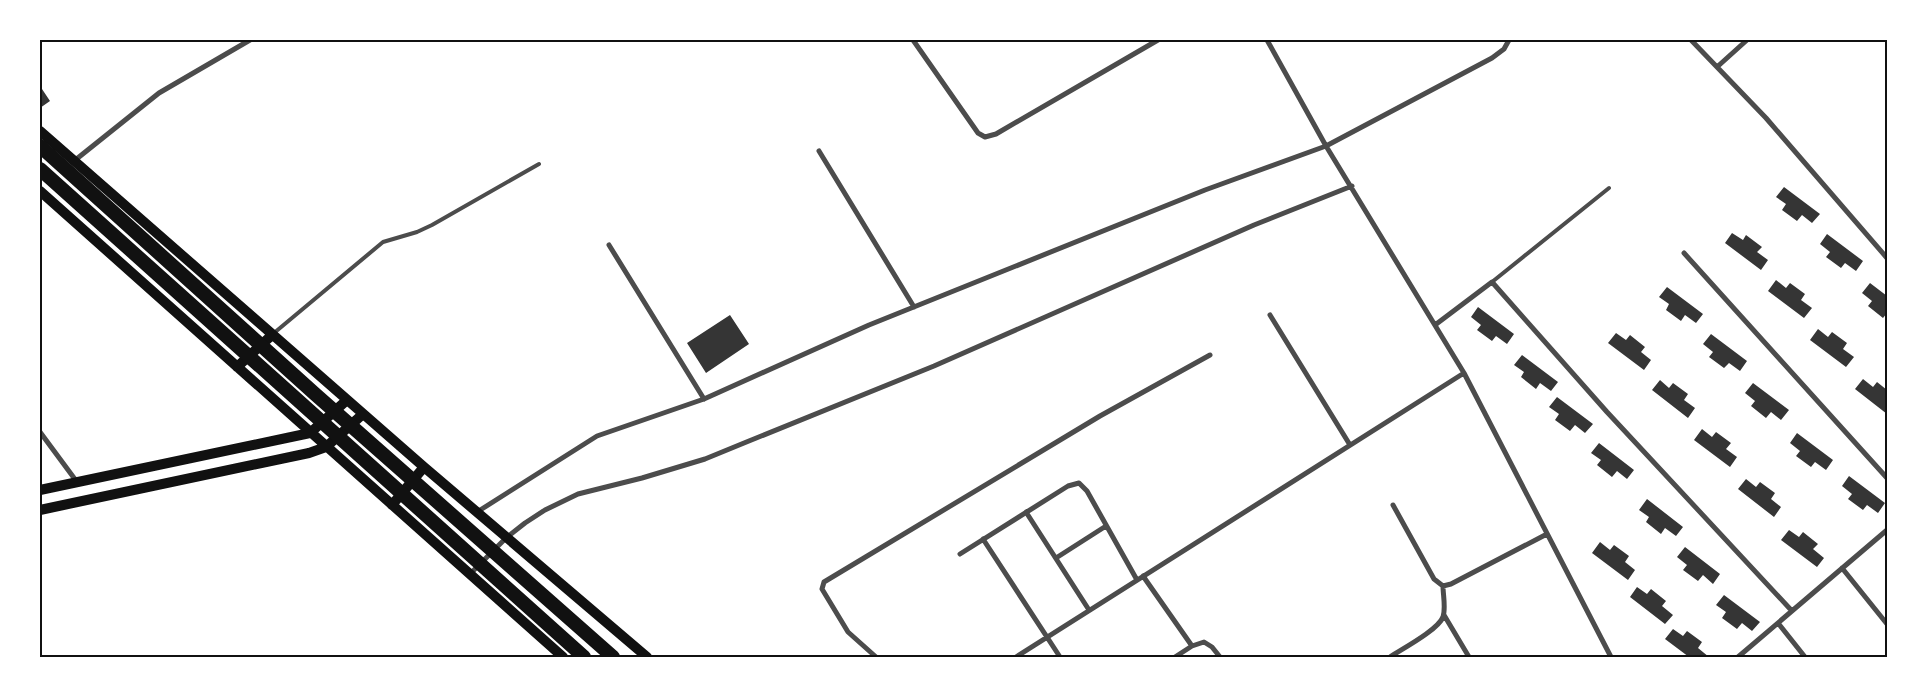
<svg xmlns="http://www.w3.org/2000/svg" width="1927" height="697" font-family="'Exo 2',sans-serif">
<rect width="100%" height="100%" fill="#fff"/>
<path fill="#353535" d="M42 89 50 101 40 108V91Z
M1784 187 1820 214 1812 223 1802 215 1797 221 1782 210 1786 204 1776 197Z
M1732 233 1743 240 1746 235 1762 247 1757 252 1768 260 1761 270 1725 243Z
M1827 234 1863 261 1856 271 1845 263 1841 268 1826 257 1830 252 1820 244Z
M1776 280 1786 288 1790 283 1805 294 1801 300 1812 308 1804 318 1768 291Z
M1870 283 1887 296V313L1883 318 1868 306 1872 301 1862 293Z
M1667 287 1703 314 1696 323 1685 315 1681 321 1666 310 1669 304 1659 297Z
M1478 307 1514 334 1507 344 1496 336 1492 341 1477 330 1481 325 1471 317Z
M730 315 749 344 706 373 687 343Z
M1818 329 1828 337 1832 332 1847 343 1843 349 1854 357 1846 367 1810 340Z
M1616 333 1626 340 1630 335 1645 347 1641 352 1651 360 1644 370 1608 343Z
M1711 334 1747 361 1740 371 1729 363 1724 368 1709 357 1713 352 1703 344Z
M1522 355 1558 382 1551 391 1540 383 1536 389 1521 377 1524 372 1514 365Z
M1863 379 1873 387 1877 382 1887 390V414L1855 389Z
M1660 380 1669 388 1673 383 1688 394 1684 400 1695 408 1688 418 1652 390Z
M1753 383 1789 410 1781 420 1771 412 1766 418 1751 406 1755 401 1745 393Z
M1557 397 1593 424 1585 433 1575 425 1570 431 1555 420 1559 414 1549 407Z
M1702 429 1712 437 1716 432 1731 443 1726 449 1737 457 1730 467 1694 440Z
M1797 433 1833 460 1826 470 1815 462 1811 467 1796 456 1800 451 1790 443Z
M1599 443 1634 470 1627 479 1617 471 1612 477 1597 465 1601 460 1591 453Z
M1849 476 1885 503 1878 513 1867 505 1863 510 1848 499 1852 494 1842 486Z
M1746 479 1756 487 1760 482 1775 493 1771 499 1781 507 1774 517 1738 489Z
M1647 499 1683 527 1676 536 1665 528 1661 534 1646 522 1649 517 1639 510Z
M1789 530 1799 537 1803 532 1818 544 1813 549 1824 558 1817 567 1781 540Z
M1600 542 1610 550 1614 545 1629 556 1625 562 1635 570 1628 580 1592 553Z
M1685 547 1720 574 1713 584 1703 575 1698 581 1683 570 1687 565 1677 557Z
M1637 587 1647 594 1651 589 1666 601 1662 606 1673 615 1665 624 1630 597Z
M1724 595 1760 622 1752 631 1742 623 1737 629 1722 618 1726 612 1716 605Z
M1673 629 1683 636 1687 631 1702 642 1698 648 1709 657H1689L1665 639Z"/>
<g fill="none" stroke-linecap="round" stroke-linejoin="round">
<path stroke="#4c4c4c" stroke-width="4" d="M1492 282 1609 188
M274 333 383 242 417 232 432 225 539 164"/>
<path stroke="#4c4c4c" stroke-width="5" d="M913 40 978 133 985 137 996 134 1158 40
M1267 40 1326 146 1464 373 1611 657
M1691 40 1766 118 1887 258
M1717 67 1747 40
M819 151 914 307
M74 161 159 93 250 40
M609 245 704 399
M1684 253 1887 478
M1270 315 1350 445
M1435 325 1492 282 1607 412 1792 611
M40 432 77 482
M1393 505 1434 579 1443 586 1451 584 1547 534
M477 512 597 436 704 399 869 325 1205 190 1326 146 1492 58 1504 49 1509 40
M1026 512 1089 610
M983 539 1060 657
M960 554 1068 486 1079 483 1087 491 1137 580
M1056 558 1106 526
M1842 568 1887 624
M470 574 506 538 525 523 545 510 578 494 642 478 705 459 744 443 934 366 1254 225 1352 186
M1143 576 1192 646
M1444 615 1469 657
M1778 623 1805 657
M876 657 848 632 822 589 824 582 1100 416 1210 355
M1016 657 1464 373
M1175 657 1192 646 1204 642 1212 647 1220 657
M1390 657C1402 649 1438 630 1443 617 1446 608 1443 595 1443 586
M1738 657 1887 530"/>
<path stroke="#111" stroke-width="10" d="M40 131 424 467 647 657
M40 191 563 657
M237 367 272 335
M40 490 310 433 347 400
M392 505 424 467
M40 510 309 453 326 447 363 414"/>
<path stroke="#111" stroke-width="14" d="M40 146 315 394 613 657
M40 169 584 657"/>
</g>
<rect width="1927" height="697" fill="none" stroke="#ffffff" stroke-width="82"/>
<rect x="41" y="41" width="1845" height="615" fill="none" stroke="#111" stroke-width="2"/>
</svg>
